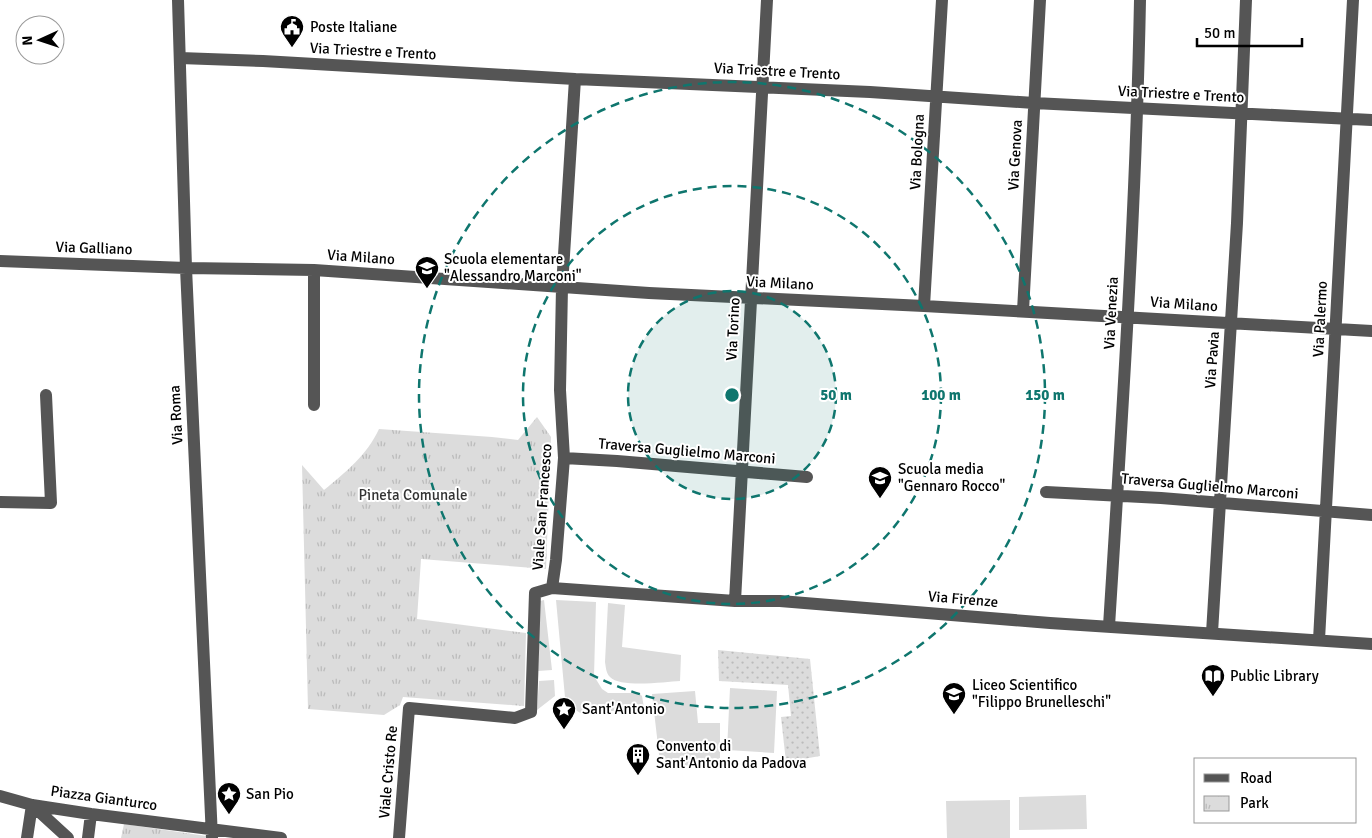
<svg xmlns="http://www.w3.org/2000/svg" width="1372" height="838" font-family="Signika,sans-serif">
<defs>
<pattern id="park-tufts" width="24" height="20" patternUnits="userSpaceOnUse" patternTransform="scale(1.25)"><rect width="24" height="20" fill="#dcdcdc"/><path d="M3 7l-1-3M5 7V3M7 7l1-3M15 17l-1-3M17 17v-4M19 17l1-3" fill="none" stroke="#bbb"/></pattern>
<pattern id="garden-dots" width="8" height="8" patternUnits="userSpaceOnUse" patternTransform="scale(1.25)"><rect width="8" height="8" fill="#dcdcdc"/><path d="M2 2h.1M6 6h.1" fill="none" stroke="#bbb" stroke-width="1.8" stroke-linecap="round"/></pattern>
</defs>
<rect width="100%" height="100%" fill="#fff"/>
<path fill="#dcdcdc" d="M544 600 552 670 538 671 540 601Z
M556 600 596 602 594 676 602 689 608 693H639L642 696 644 708 582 714 574 709 566 708Z
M608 603 625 605 622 647 681 655 680 681C665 682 620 688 610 677 606 673 606 668 605 662Z
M554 680 555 696 537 710 539 681Z
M730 688 777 691 774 753 727 750Z
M695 691 698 723H720V763L668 767 660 763 652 694Z
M1086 795 1087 829 1019 830V797Z
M1010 800V838H947L946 801Z"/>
<path fill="url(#park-tufts)" d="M537 417 551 437 546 569 421 559 417 619 526 633 524 706 403 697 400 705 384 715 308 709 302 465 324 490C346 472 367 455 379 429L492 437 518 440Z
M124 824 206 836 207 838H121Z"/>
<path fill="url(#garden-dots)" d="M718 650 810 659 820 756 786 762 781 717 791 716 788 685 719 681Z"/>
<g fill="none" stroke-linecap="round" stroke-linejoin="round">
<path stroke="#555" stroke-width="12" d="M178 0 186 268 212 838
M180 58 263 61 575 79 870 92 1034 103 1372 120
M0 261 186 268 314 270 649 293 924 306 1372 331
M924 306 942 0
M1023 311 1040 0
M314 405V270
M564 458 617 461 807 477
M1046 492 1161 498 1372 515
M0 502 51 503 46 395
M552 588 735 601H780L1050 623 1372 644
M735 601 767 0
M1109 626C1122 418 1136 209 1140 0
M1212 633 1237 223 1246 0
M1319 640 1353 0
M0 796 32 805 91 814 281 838
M32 805 68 838
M27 838 32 805
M88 838 91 814
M399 838 409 708 515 718 531 712 535 593 552 588 556 560 564 458 560 390 562 287 575 79"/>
</g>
<circle cx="732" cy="395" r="104" fill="#0f766e" fill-opacity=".12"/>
<g fill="none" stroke="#0f766e" stroke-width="2.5" stroke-dasharray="9 6">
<circle cx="732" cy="395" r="104"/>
<circle cx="732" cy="395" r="209"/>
<circle cx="732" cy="395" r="313"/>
</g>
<defs>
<g id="civic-pin" transform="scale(1.25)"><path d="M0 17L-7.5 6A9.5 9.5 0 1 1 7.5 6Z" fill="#000" stroke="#fff"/><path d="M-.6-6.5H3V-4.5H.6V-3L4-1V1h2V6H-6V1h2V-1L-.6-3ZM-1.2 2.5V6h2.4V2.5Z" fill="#fff"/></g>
<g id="school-pin" transform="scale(1.25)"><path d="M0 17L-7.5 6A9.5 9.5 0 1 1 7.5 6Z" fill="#000" stroke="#fff"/><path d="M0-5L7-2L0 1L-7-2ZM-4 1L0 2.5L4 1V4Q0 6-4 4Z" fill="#fff"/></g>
<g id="library-pin" transform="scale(1.25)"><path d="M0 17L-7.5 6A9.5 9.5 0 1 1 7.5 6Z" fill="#000" stroke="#fff"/><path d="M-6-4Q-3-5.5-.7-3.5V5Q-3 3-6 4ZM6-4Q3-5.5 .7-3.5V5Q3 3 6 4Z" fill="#fff"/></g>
<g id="sight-pin" transform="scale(1.25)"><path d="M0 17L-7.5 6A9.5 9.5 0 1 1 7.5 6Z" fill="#000" stroke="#fff"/><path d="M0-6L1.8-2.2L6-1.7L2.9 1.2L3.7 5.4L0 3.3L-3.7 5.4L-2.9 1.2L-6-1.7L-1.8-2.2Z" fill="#fff"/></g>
<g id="building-pin" transform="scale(1.25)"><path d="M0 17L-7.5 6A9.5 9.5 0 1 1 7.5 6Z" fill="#000" stroke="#fff"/><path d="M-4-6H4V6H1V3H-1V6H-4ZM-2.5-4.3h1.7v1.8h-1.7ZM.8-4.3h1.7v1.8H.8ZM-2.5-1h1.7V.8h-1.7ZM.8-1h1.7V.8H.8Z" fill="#fff"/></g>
</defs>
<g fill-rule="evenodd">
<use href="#civic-pin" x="292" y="27"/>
<use href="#school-pin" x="427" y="268"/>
<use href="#school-pin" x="880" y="478"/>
<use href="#library-pin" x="1213" y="676"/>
<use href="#school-pin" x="954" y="694"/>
<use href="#sight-pin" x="564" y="709"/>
<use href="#building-pin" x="638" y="755"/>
<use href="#sight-pin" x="229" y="794"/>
</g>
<g text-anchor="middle" stroke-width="4" stroke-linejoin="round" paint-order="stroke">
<g font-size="15" fill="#000" stroke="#fff" text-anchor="start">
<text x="310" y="32">Poste Italiane</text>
<text x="444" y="264">Scuola elementare<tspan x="444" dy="17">"Alessandro Marconi"</tspan></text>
<text x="898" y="474">Scuola media<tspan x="898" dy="17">"Gennaro Rocco"</tspan></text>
<text x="1230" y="681">Public Library</text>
<text x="972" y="690">Liceo Scientifico<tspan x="972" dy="17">"Filippo Brunelleschi"</tspan></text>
<text x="582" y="714">Sant'Antonio</text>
<text x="656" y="751">Convento di<tspan x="656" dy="17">Sant'Antonio da Padova</tspan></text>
<text x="246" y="799">San Pio</text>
</g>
<g font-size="15" fill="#000" stroke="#fff">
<text transform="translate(373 51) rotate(3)" y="5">Via Triestre e Trento</text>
<text transform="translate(777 71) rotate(3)" y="5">Via Triestre e Trento</text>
<text transform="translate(1181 94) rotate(3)" y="5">Via Triestre e Trento</text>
<text transform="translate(917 152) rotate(-87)" y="5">Via Bologna</text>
<text transform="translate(1015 155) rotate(-87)" y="5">Via Genova</text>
<text transform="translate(94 248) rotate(2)" y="5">Via Galliano</text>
<text transform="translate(361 257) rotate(4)" y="5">Via Milano</text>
<text transform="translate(780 283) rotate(3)" y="5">Via Milano</text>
<text transform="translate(1184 304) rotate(4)" y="5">Via Milano</text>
<text transform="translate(1111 313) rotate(-87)" y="5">Via Venezia</text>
<text transform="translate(1320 319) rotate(-87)" y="5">Via Palermo</text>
<text transform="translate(733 329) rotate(-87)" y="5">Via Torino</text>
<text transform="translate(1212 360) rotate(-86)" y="5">Via Pavia</text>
<text transform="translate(176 415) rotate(-93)" y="5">Via Roma</text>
<text transform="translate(687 451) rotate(5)" y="5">Traversa Guglielmo Marconi</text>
<text transform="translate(1210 486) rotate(5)" y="5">Traversa Guglielmo Marconi</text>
<text transform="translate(542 507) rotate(-86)" y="5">Viale San Francesco</text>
<text transform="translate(963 599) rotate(5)" y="5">Via Firenze</text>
<text transform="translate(388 772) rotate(-85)" y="5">Viale Cristo Re</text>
<text transform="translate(104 798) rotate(8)" y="5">Piazza Gianturco</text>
</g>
<g font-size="15" fill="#333" stroke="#fff">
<text x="413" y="500">Pineta Comunale</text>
</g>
</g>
<circle cx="732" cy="395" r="8" fill="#0f766e" stroke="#fff" stroke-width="2.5"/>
<g font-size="15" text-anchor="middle" font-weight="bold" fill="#0f766e" stroke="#fff" stroke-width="4" stroke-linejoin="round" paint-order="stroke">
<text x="836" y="400">50 m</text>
<text x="941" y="400">100 m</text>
<text x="1045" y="400">150 m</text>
</g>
<rect x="1194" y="758" width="162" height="65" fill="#ffffff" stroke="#999999"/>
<rect x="1204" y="774" width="25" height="8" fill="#555555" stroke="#999999"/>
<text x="1240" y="783" font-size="15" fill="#000000">Road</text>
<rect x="1204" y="796" width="25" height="15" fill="url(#park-tufts)" stroke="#999999"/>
<text x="1240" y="808" font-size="15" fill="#000000">Park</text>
<g transform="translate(40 40) rotate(267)"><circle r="24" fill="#ffffff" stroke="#999999"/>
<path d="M0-4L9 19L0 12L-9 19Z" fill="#000000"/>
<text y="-8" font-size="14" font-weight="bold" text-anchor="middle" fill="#000000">N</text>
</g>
<path d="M1197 38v8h105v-8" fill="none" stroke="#000000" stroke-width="2.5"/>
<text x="1204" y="38" font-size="15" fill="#000000" stroke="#ffffff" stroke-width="4" paint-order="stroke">50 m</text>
</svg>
